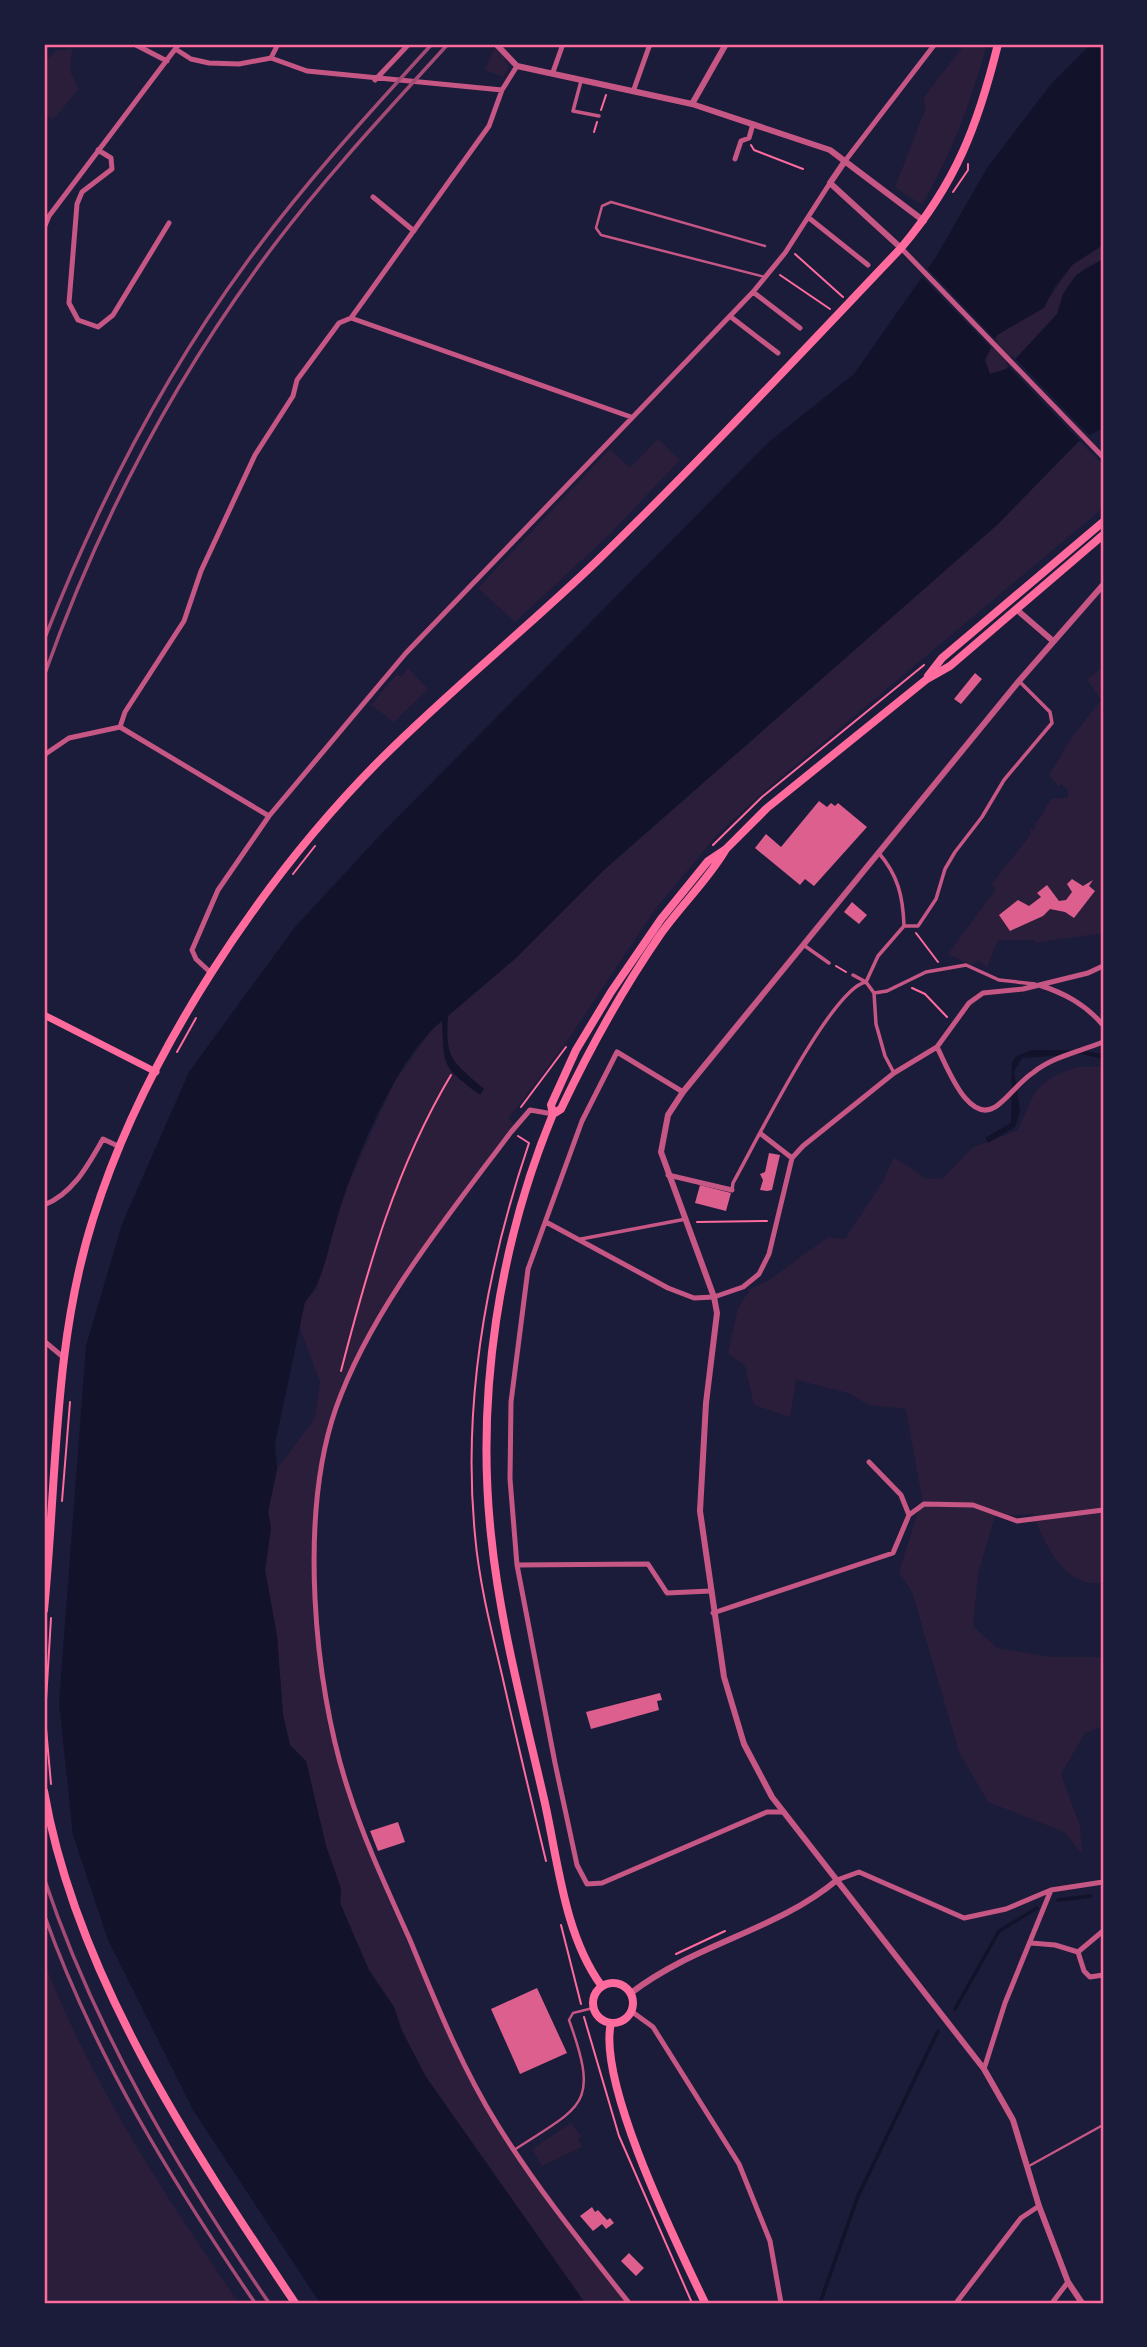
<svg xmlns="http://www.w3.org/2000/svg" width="1147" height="2347" font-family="Karla,sans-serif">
<rect width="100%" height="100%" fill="#1b1b3a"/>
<path fill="#2a1e3b" d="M965 44H987C969 107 954 148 922 205L895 187 925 110 924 97Z
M494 48 502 53 509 67 503 77 485 70Z
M72 49 70 71 79 89 53 120 44 113V62L57 50Z
M1103 245V259L1082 270 1057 314 1032 343 1006 369 990 374 985 360 997 335 1036 310 1050 297 1072 265Z
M658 439 680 460 608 536 515 622 478 588 610 449 630 468Z
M1079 441 1103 465V508L760 795 717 835 656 908 565 1044 508 1119 514 1123 406 1269 341 1386 324 1449 312 1566 313 1623 328 1726 353 1813 390 1904 469 2079 508 2146 626 2303H585L426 2077 402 2031 394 2007 369 1969 340 1903 341 1889 326 1846 306 1761 290 1745 283 1715 277 1636 265 1570 271 1528 268 1512 277 1469 315 1418 320 1382 298 1323 305 1302 317 1288 346 1189 364 1148 395 1081 433 1028 516 958 605 869 998 524Z
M1103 667V933L1035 943 1034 940H998L987 968 978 960 972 966 948 954 996 889 991 885 1031 834 1030 829 1033 830 1036 825 1034 824 1038 821 1051 799 1068 797V790L1061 784 1059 787 1049 775 1072 737 1101 700 1087 679Z
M408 668 428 689 394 722 371 705 397 674 401 677Z
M1077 1067H1103V1583C1063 1588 1045 1544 1033 1514L995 1516 978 1574 973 1626 997 1648 1050 1657H1103V1726L1085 1733 1061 1774 1080 1826 1082 1854 1064 1832 988 1802 959 1752 912 1592 899 1572 922 1499 906 1409 869 1405 848 1393 796 1380 790 1417 754 1405 745 1366 728 1353 738 1308 750 1289 768 1281 828 1237 845 1239 882 1183 894 1157 926 1179 943 1178 972 1148 1018 1130C1036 1091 1033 1082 1077 1067Z
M44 1962C92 2085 164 2194 239 2303H44Z
M571 2123 581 2136 578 2139 582 2147 542 2166 532 2149Z"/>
<path fill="#12122b" d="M1091 44H1103V245L1072 265 1054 288 1044 308 997 335 985 360 990 374 1006 369 1057 314 1063 294 1076 275 1103 259V428L1079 441 998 524 605 869 516 958 448 1016C445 1059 452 1061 484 1089L480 1095C442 1066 444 1068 442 1021 396 1057 354 1162 337 1218 328 1246 325 1279 305 1302L275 1444 277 1469 268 1512 271 1528 265 1570 277 1636 283 1715 290 1745 306 1761 326 1846 341 1889 340 1903 369 1971 394 2007 402 2031 426 2077 585 2303H320L193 2110 108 1940 73 1835 59 1703 86 1346 122 1224 189 1072 295 927 383 832 770 441 854 374 936 257 987 168 1051 84Z
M1032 1050H1077L1103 1054V1059L1081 1054 1022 1058 1014 1071 1020 1111 1015 1127 988 1143 985 1138 1011 1123 1012 1063 1015 1057Z"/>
<path fill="#1b1b3a" d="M925 266 997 341 993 350 919 274Z
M1012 355 1091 437 1082 443 1006 364Z"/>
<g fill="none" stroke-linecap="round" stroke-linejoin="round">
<path stroke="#12122b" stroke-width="3.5" d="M1058 1900 1091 1896
M955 2009 999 1931 1037 1908
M820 2303 858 2196 938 2031"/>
</g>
<path fill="#dd5f8e" d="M975 673 982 679 961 704 954 699Z
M819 801 827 807 831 803 835 806 838 803 867 827 814 886 805 879 800 885 755 848 766 834 781 847Z
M1072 879 1083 886 1093 880 1089 886 1095 891 1074 918 1065 912 1050 909 1043 916 1010 931 999 915 1018 900 1029 906 1041 897 1037 893 1047 885 1059 901 1066 900 1072 892 1067 884Z
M852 902 867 915 859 924 844 912Z
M769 1153 780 1155 772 1190 767 1191 760 1190 763 1180 760 1174 765 1172Z
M700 1185 731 1193 726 1211 695 1203Z
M660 1693 662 1700 657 1701 659 1710 591 1729 586 1712Z
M398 1822 405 1842 378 1851 370 1831Z
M537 1988 567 2053 520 2074 491 2009Z
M592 2207 595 2212 598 2210 607 2220 610 2218 614 2223 606 2229 602 2224 593 2231 580 2216Z
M629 2253 644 2268 636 2276 621 2261Z"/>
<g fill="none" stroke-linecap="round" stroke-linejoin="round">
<path stroke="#ff6b9d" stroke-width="2" d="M601 110 606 95
M594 132 597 122
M751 145 754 150 803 169
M953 192 968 170V164
M795 254 843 297
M780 275 830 309
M713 845 762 797 924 665
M293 874 315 846
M916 933 938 962
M836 966 846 972
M912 988 925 994 947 1017
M177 1052 196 1018
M521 1107 566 1047
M518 1136 529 1143C486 1270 462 1401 475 1535 479 1582 491 1629 502 1675 516 1737 531 1799 546 1861
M697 1222 767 1221
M341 1371C368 1267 396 1167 451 1075
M62 1501 70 1402
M51 1784 45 1717 51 1618
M561 1925 581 2004
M676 1954 725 1931
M584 2017 619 2136 692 2303"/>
<path stroke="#c65784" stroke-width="2.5" d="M765 246 611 202 602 206 596 228 601 235 765 277
M514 2150C583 2105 600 2106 569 2020L573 2013 593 2008
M1029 2166 1103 2125"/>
<path stroke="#c65784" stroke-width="3.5" d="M581 81 573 111 599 116
M878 852C898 875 903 896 904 926
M904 926H918L936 899 945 869 955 852 982 817 1004 780 1052 723 1050 712 1019 681
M805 946 829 963
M853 975 866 982 874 993 876 1024 885 1056 894 1073
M874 993 887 991 926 972 966 965 999 980 1035 984
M732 1190 733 1183C753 1148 831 988 866 982L878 956 904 926
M581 1239 686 1219"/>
<path stroke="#c65784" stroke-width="5" d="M134 44 167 61
M177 50 191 59 209 63 239 64 271 58 307 71 502 90
M271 58 278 44
M553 72 563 44
M375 80 409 44
M634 89 650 44
M98 150 111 158 112 169 82 192 77 204 69 303 78 320 98 327 113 315 169 223
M735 159 741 141 749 138 753 124
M845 161 935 44
M373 197 414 231
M809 218 868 265
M44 228 49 216 179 44
M901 248 1103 457
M753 292 800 328
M731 317 778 353
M351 318 489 126 502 90 517 66
M351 318 631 417
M120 727 125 712 184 621 201 571 255 455 293 396 297 380 339 323 351 318
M44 755 69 738 120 727 269 816
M211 973 196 959 192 950 218 890 269 816 406 653 753 292 785 253 830 183
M1039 985C1064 993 1085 1004 1103 1025
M937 1047C947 1066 969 1128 998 1105 1011 1095 1020 1081 1034 1072 1052 1057 1081 1051 1103 1042
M683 1092 617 1052 582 1121 528 1269 511 1402 510 1479 517 1565 555 1763 577 1865 587 1884 602 1883 767 1812H784
M553 1114 530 1110 511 1132C449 1215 371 1309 336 1408 299 1514 313 1683 348 1789 364 1840 388 1891 410 1940 436 2003 461 2066 497 2124 536 2187 583 2245 629 2303
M761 1134 792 1158
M668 1175 732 1190
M44 1205C73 1194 88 1165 103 1139L120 1147
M546 1222 668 1288 694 1298 714 1297 743 1287 759 1274 769 1254 792 1158 803 1146 894 1073 937 1047 969 1003 983 993 1023 989 1088 973 1103 966
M44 1341 63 1357
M869 1462 901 1495 909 1515
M517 1565 648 1564 667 1593 710 1591
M713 1613 893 1553 909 1515 924 1504 973 1505 1017 1521 1103 1510
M837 1880 859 1872 964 1918 1006 1909 1051 1890 1103 1882
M1031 1943 1055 1945 1078 1952 1084 1971 1090 1977 1103 1975
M1078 1952 1103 1931
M631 2011 653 2027 739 2164 770 2241 781 2303
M984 2069 1005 2003 1051 1890
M956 2303 1021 2218 1039 2206
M1052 2303 1068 2282"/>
<path stroke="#c65784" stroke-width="6" d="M496 44 517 66 692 104 830 150 924 221
M692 104 726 44
M845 161 830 183 901 248
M1017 610 1053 641
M631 1993C696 1943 776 1931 837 1880
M1082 2303 1068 2282 1039 2206 1013 2120 984 2069 772 1797 744 1744 724 1677 700 1511 706 1403 717 1313 714 1297 661 1152 668 1115 683 1092 1019 681 1103 585"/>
<path stroke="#ff6b9d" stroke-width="7" d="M44 1015 156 1072"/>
<path stroke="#ff6b9d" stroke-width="8" d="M928 676 942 658 1103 522
M553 1114 551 1105 576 1050 611 992 661 919 708 861 726 849 767 808 927 679 950 666 1103 535
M44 1610C57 1479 53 1345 93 1219 144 1056 260 881 380 760 449 691 526 629 597 561 701 460 801 353 901 248 956 183 978 125 998 44
M44 1791C76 1976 193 2150 295 2303
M593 2003a20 20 0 1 1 40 0a20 20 0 1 1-40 0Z
M601 1985C564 1934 558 1860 544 1799 524 1712 500 1624 491 1535 476 1394 499 1244 553 1114L561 1109C590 1048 622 990 660 935 681 905 708 880 726 849
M611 2023C597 2083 677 2244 705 2303"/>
<path stroke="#a44b75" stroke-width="3.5" d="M44 640C96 507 162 378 247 262 303 185 368 114 432 44
M44 676C99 521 176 375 275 244 328 174 389 109 448 44
M44 1878C96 2033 178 2170 269 2303
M44 1914C94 2055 171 2180 255 2303"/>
</g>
<rect width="1147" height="2347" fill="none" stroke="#1b1b3a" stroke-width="91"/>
<rect x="46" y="46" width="1056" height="2256" fill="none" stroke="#ff6b9d" stroke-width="2.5"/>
</svg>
